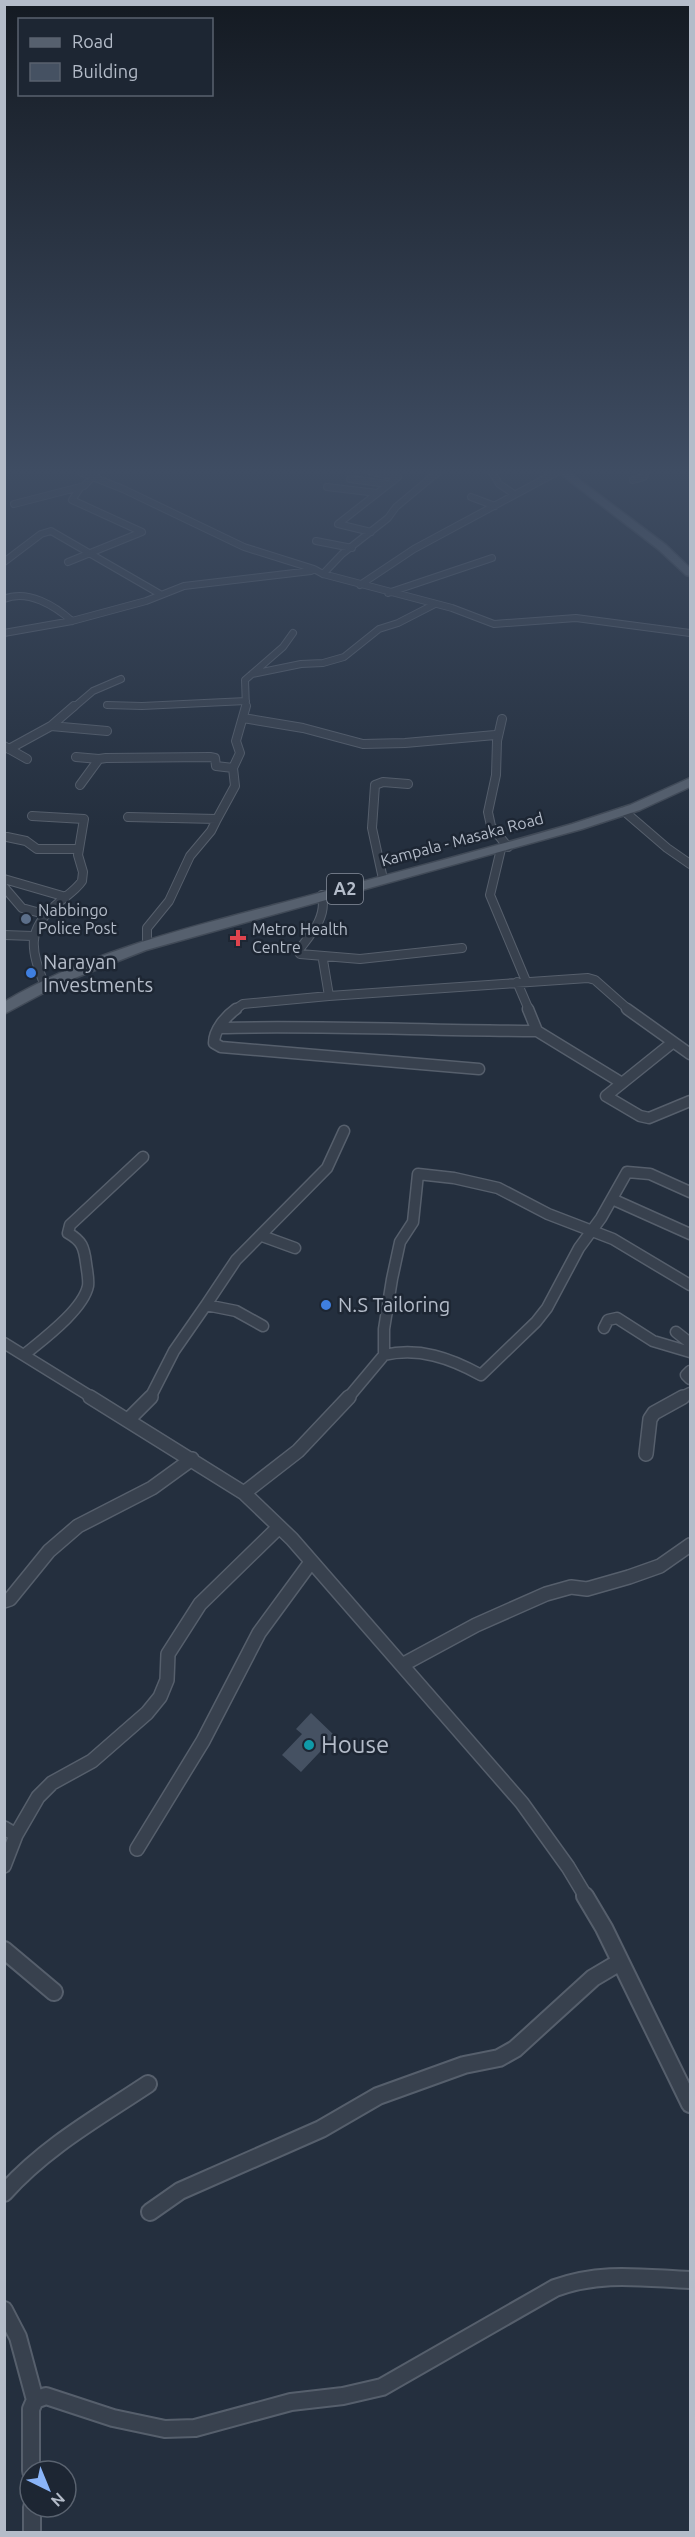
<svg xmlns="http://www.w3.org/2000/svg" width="695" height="2537" font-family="Ubuntu,sans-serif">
<rect width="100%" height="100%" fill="#242f3e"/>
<path fill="#455162" d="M311 1713 335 1736 301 1772 282 1755 302 1734 296 1729Z"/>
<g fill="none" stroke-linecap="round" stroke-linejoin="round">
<g stroke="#565f6c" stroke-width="8">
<path id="street-far4" d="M80 472 123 489 244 547 314 569 323 574 452 608 494 624 576 618 690 633
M492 472 499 484 514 494
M350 479 388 484
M633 480 644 477 646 472
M327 487 377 493
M471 497 495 506
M14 504 84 486 97 472
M371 532 338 524 398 477 372 472
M316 541 352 548
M4 562 41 534 51 531 160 594
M68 562 142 532 72 500 80 488
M323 574 342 554 388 518 396 507 438 472
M360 585 414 549 557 472
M388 593 492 558
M4 599C28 589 55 606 72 621
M4 633 72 621 146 601 184 586 311 571
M252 674 301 664 323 663 344 657 379 629 398 623 435 604
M107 705 142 706 246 701
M73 708 93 691 121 679
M246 708 245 680 283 647 293 633"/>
</g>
<g stroke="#565f6c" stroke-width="10">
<path id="street-far3" d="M243 718 303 728 363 744 405 743 495 735
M502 719 497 741 496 775 488 812 491 826 508 847
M51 726 74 706
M4 746 27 759
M9 749 51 726 107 731
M76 757 99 759
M80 785 99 759 106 758 210 757 215 758 216 766 233 768
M624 811 667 848 690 864
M32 816 84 819 78 855 83 872 82 881C76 890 66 896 58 903 25 930 31 950 45 986
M128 817 217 819 211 831 190 856 169 901 147 928V945
M217 819 235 786 233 768 240 753 236 741 246 706
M7 837 26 841 37 849H79
M501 849 490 895 526 981
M4 879 66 897
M383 879 372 828 375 785 383 782 408 784
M4 887 22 908 44 914
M322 895C327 918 311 934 298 951L300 954 360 959 462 948
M4 935 33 936
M323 960 329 996 588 978 595 980 629 1010
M517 982 529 1010
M234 1010 243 1004 329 996"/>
</g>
<g stroke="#565f6c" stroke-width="13">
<path id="street-far2" d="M236 1009C226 1016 214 1030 214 1043L221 1047 479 1069
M627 1009 690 1054
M219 1028C325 1025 431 1031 537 1031L528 1009
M537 1031 622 1083
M672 1043 606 1096 640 1116 649 1118 690 1101
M612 1199 690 1234
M262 1236 295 1248
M206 1305 236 1260 327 1168 344 1131
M604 1328 608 1320 617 1318 653 1341 690 1352
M676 1332 690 1343
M4 1343 93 1398
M24 1355C42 1340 83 1310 88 1286 89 1279 87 1271 86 1263 84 1247 82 1241 68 1233L70 1225 143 1157
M384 1355C419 1347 450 1358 481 1375L536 1322 547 1308 579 1248 601 1218 627 1172 650 1174 690 1192
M690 1371 686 1375 690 1379
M150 1398 174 1351 206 1305 236 1311 263 1326
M348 1398 384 1355V1329L392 1279 400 1242 413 1222 418 1174 454 1178 498 1188 548 1214 613 1239 690 1285
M680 1398 690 1393"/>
</g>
<g stroke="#565f6c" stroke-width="16">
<path id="street-far1" d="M90 1397 244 1493 292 1539 522 1803 568 1867 586 1897
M128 1420 151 1397
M646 1454 650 1419 654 1413 683 1397
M244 1493 298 1451 349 1397
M4 1601 10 1599 49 1551 78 1526 152 1488 192 1459
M402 1665 476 1625 546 1594 571 1587 587 1589 629 1577 660 1566 690 1545
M4 1828 16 1835
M137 1849 203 1741 259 1633 311 1562
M4 1866 16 1835 38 1797 52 1783 92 1761 147 1713 160 1697 167 1680 168 1654 200 1604 279 1527"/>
</g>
<g stroke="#565f6c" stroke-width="20">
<path id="street" d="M585 1896 604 1928 690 2104
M4 1950 54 1992
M4 2193C45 2147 97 2118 148 2084
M150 2212 180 2191 321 2129 378 2096 464 2065 499 2058 515 2049 593 1978 620 1962
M4 2310 18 2337 35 2400
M31 2471V2409L35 2400 46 2396 113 2418 165 2429 195 2428 291 2402 343 2396 382 2387 555 2288C602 2271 642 2278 690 2280
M32 2507V2532"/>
</g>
<g stroke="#414a57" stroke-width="3">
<path id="primary" d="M558 472H569L666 545 690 568V576L686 575 658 549Z
M690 778V787L640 810 582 829 146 950 62 983 4 1014V1002C88 952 184 929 278 904 376 878 475 852 572 824L630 805Z"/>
</g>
<use href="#street-far4" stroke="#38414e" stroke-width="6"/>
<use href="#street-far3" stroke="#38414e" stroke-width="8"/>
<use href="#street-far2" stroke="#38414e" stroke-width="10"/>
<use href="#street-far1" stroke="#38414e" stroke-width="13"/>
<use href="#street" stroke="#38414e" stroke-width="16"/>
<use href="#primary" fill="#56606e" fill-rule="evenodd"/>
</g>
<linearGradient id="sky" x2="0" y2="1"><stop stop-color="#141a22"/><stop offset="0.57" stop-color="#3f4d63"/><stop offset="1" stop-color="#3f4d63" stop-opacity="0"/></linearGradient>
<rect width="695" height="827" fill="url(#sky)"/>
<circle fill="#5c6f8a" stroke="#1d2633" stroke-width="2" cx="26" cy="919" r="6"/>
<path fill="#e0444e" stroke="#1d2633" stroke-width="2" d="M235 929h6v6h6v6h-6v6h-6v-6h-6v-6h6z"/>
<g fill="#3f7fe0" stroke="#1d2633" stroke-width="2">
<circle cx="31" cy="973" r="6"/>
<circle cx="326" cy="1305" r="6"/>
</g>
<circle fill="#0f9aa8" stroke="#1d2633" stroke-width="2" cx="309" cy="1745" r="6"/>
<g text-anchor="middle" stroke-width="5" stroke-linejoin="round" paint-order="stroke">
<g font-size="16" fill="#b4bcc9" stroke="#1d2633">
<text transform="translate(462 839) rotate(-15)" y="6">Kampala - Masaka Road</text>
</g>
<g font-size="16" fill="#b4bcc9" stroke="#1d2633" text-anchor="start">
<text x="38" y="916">Nabbingo<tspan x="38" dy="18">Police Post</tspan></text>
<text x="252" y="935">Metro Health<tspan x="252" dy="18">Centre</tspan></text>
</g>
<rect fill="#1d2633" stroke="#878f9c" stroke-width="1.5" x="327" y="874" width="36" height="30" rx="4.5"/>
<g font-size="18" font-weight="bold" fill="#b4bcc9">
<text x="345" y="895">A2</text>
</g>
<g font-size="20" fill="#b4bcc9" stroke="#1d2633" text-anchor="start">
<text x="43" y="969">Narayan<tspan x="43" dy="23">Investments</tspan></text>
<text x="338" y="1312">N.S Tailoring</text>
</g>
<g font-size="24" fill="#b4bcc9" stroke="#1d2633" text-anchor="start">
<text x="321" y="1753">House</text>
</g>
</g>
<rect width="695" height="2537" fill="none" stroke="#b4bcc9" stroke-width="12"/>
<rect x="18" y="18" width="195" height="78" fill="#1d2633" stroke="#59626f" stroke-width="1.5"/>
<rect x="30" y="38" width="30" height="9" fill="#56606e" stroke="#59626f" stroke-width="1.5"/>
<text x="72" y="48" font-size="18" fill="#b4bcc9">Road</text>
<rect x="30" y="63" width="30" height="18" fill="#455162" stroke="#59626f" stroke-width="1.5"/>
<text x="72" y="78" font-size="18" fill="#b4bcc9">Building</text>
<g transform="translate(48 2489) rotate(137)"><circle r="28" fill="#1d2633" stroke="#59626f" stroke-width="1.5"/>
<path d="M0-4.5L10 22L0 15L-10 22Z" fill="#8ab4f8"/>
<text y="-9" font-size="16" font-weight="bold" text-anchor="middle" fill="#b4bcc9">N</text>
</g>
</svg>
